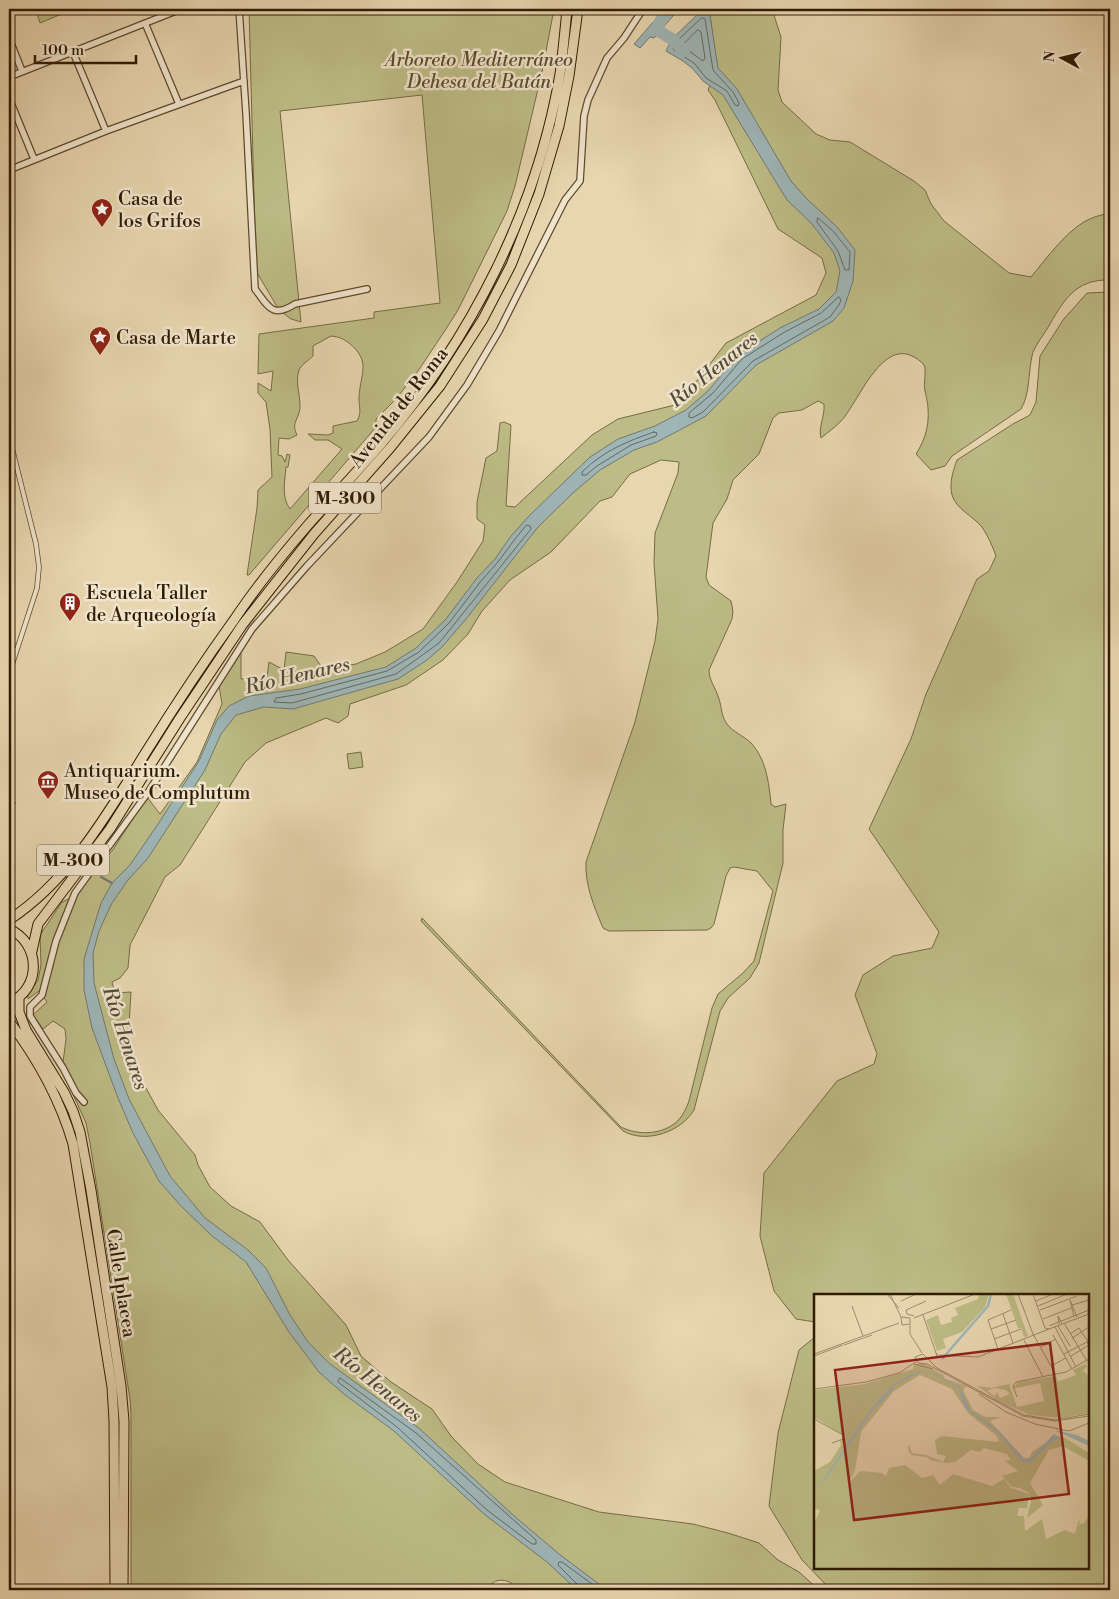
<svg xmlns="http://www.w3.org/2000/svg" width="1119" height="1599" font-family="'Libre Bodoni',serif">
<rect width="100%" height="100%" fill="#e8d6b0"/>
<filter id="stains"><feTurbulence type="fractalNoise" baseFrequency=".004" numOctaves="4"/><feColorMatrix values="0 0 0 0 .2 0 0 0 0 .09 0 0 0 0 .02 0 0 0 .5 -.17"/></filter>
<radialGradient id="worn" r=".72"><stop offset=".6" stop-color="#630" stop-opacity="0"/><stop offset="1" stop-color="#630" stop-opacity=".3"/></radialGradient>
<path fill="#bdbc86" stroke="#766c44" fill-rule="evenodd" d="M42 9H62L64 13 40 23 36 11Z
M249 9H554L542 72 515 186 507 211 458 310 446 329 418 371 395 400 376 419V427L249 575H247L257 508 258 490 272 477 270 429 266 402 258 393V383L271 391 273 371 258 374 259 334 374 318V312L440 303 422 95 280 111 301 322 291 319 279 310 256 271ZM331 336C339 337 342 338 349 343 372 362 360 373 359 398 359 407 362 413 357 421L333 426V433L328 435 308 434 315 440H328L342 449 290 509C281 497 285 481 286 467H288L290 455 287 454 285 462 282 456 278 455 279 438 289 439 297 435C292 425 296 422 299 413 303 401 294 384 299 370 301 365 309 360 313 356V346Z
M709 9H772L781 37 778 90 782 102 816 134 830 140 850 142 914 181 925 190 931 204 944 221 1009 273 1031 277C1045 260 1065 233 1084 222 1092 217 1101 215 1110 213V280C1074 279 1063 302 1047 329 1042 337 1034 347 1032 356 1028 374 1030 394 1021 409L952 456 945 466 931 470 916 454C929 434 931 414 925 391 923 383 927 372 924 365 921 361 916 358 912 356 881 341 858 402 842 420 836 427 828 432 821 438 818 427 825 417 824 404L818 401 802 410 779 413 773 418 759 454 733 480 727 499 713 523 706 577 709 585 731 601 733 611 732 619 709 670C709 681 716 688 719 699 722 708 721 716 727 724 733 732 744 736 751 743 766 759 769 783 771 804L775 807 786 804 783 830V863L759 963 750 978 728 998 720 1011 694 1110C681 1132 646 1144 623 1131L421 921 422 918 621 1127C637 1135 659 1135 674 1124 682 1118 686 1109 689 1101L712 1008 718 994 743 973 754 961 773 891 757 871 734 867 730 868 726 876 714 924 711 928 707 930 609 931 603 928C594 906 585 886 586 862L635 722 655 641 658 619 654 563 655 533 678 473 679 462 661 460 630 474 612 497 600 501 551 552 510 580 482 611 468 634 443 660 406 685 350 704 348 716 338 723 326 718 266 743 245 762 180 865 165 877 130 945 128 968 120 978 112 982 115 993 131 992 128 1043 134 1066 158 1110 195 1155 198 1165 210 1187 231 1206 260 1222 288 1260 346 1325 361 1356 391 1382 432 1409 451 1436 478 1464 505 1482 599 1512 693 1524 728 1533 759 1543 778 1560 799 1572 819 1590H519C509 1578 495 1576 486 1590H131V1415L130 1399 90 1143 86 1123 62 1070 66 1039 65 1029 53 1021 43 1029 33 1015 47 1002 39 991 28 999V995L38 980 41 965 40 935 62 902 77 895 97 867 112 851 147 797 160 814 197 762 222 704 219 685 241 649V679L267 677 269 662 284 670 286 652 314 656 323 669 356 664 385 652 423 629 457 582 483 541 485 525 477 519V502L486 458 497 451 500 423 504 422 511 425 506 506 515 507 592 435 618 419 679 404 726 343 816 295 826 273 822 258 778 229 715 100 708 90 717 68Z
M1110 292V1590H831L802 1560 769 1506 778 1433 799 1350 815 1337V1568H1088V1295H815V1322L796 1319 774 1291 760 1236 764 1173 837 1081 874 1064 877 1054 855 995 863 975 893 956 932 948 939 932 869 829 911 739 926 694 977 579 989 571 996 556C992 545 988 536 982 527 973 516 956 509 952 495 949 483 953 471 957 460L1013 424 1030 415 1036 402 1040 356 1063 320 1087 293Z
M361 752 363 767 349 769 347 754Z"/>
<path fill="#9eb6b8" stroke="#727870" d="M661 9H679L654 38 650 37 640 48 634 44 660 14Z
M703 9H709L718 68 737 89 791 181 807 199 837 227 855 250 853 281 844 308 833 321 756 365 706 416 657 442 634 450 600 470 574 492 538 527 466 619 442 647 427 660 398 679 293 709 264 707 236 715 221 734 205 770 148 858 128 880 112 903 99 931 93 953 94 983 114 1059 129 1099 170 1176 205 1218 248 1250 266 1268 290 1315 308 1342 330 1364 420 1429 513 1515 559 1554 607 1590H577L547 1562 484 1514 394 1431 344 1394 319 1372 289 1332 246 1262 211 1235 180 1205 159 1181 133 1133 118 1098 92 1028 84 990V959L101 903 112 883 130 865 158 824 199 761 217 720 229 706 249 696 300 689 386 667 416 648 446 619 477 578 495 559 511 536 529 516 590 457 618 439 655 426 686 410 709 390 738 355 780 328 819 309 836 292 840 271 834 253 812 224 787 200 723 95 703 81 692 68 683 61 666 51 672 39Z"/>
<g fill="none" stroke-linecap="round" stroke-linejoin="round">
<path stroke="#67695e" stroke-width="1" d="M702 18 705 19 713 70 733 92 739 103 738 106 735 105 727 91 706 78 695 64 673 49 676 42Z
M698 30 701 32 705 58 703 61 682 46Z
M818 218 833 231 850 252 849 270H845L838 251 817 222Z
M839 297 841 300 839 305 830 317 753 361 703 412 692 418 689 417V413L713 393 742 359 783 333 821 313Z
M654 432 657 433 656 436 631 445 597 466 586 475H582V472C605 450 626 442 654 432Z
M527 525 530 526 531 529 439 643 396 674 292 703 274 702 276 698 301 694 387 671 419 652 449 623 481 581 498 562 515 539Z
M340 1378 416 1433 536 1540V1544H532L487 1510 397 1427 338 1382Z
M580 1590 578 1585 558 1565 559 1562H562L600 1590"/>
<path stroke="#727870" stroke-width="2" d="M9 799 15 803
M101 877 112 883"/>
<path stroke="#9eb6b8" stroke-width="12" d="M668 9 658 25 660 32 672 39 684 51"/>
<g stroke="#5e4a2e" stroke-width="5.5">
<path id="pedestrian" d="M9 674 37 588 39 567 36 544 13 452"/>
</g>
<g stroke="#5e4a2e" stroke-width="8">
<path id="minor" d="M239 9 246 113 255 289C268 306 272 319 295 304L367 289
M145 23 179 104
M9 38 22 71
M73 52 106 131
M9 77 181 9
M9 98 34 159
M9 170 106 131 244 81
M84 1102 76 1093 63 1068 30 1016V1007L42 995 56 941 75 893 149 791 252 629 307 566 429 437 467 385 499 331 565 200 580 181 584 116 588 100 607 58 624 38 643 9"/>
</g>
<g stroke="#301c03" stroke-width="11">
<path id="primary" d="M9 920C70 880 108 813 146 752 174 707 203 663 234 620 256 587 282 555 308 525 332 498 357 472 381 444 470 340 537 210 560 74 563 52 565 30 567 9
M9 929C41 943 42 989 9 1003
M32 951 38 924 110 829 180 718 243 624 314 534 390 448 440 386 483 319 511 265 539 194 559 126 569 76 578 9
M19 997V1012L26 1030 64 1092 73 1111 80 1132 91 1190 121 1386 124 1421 123 1590
M9 1021C37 1058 60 1099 73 1144L112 1387 114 1421 115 1590"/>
</g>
<use href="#pedestrian" stroke="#f0e4cc" stroke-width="4"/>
<use href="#minor" stroke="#f0e4cc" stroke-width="5.5"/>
<use href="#primary" stroke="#e8d6b0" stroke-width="9"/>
</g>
<defs>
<g id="sight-pin" transform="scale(1.125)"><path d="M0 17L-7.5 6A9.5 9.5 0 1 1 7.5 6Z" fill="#8f2418" stroke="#f0e4cc"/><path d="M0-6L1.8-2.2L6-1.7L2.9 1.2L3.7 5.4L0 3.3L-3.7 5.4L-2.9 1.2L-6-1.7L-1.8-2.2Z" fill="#fff"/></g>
<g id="building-pin" transform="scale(1.125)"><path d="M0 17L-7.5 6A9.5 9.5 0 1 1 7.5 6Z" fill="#8f2418" stroke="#f0e4cc"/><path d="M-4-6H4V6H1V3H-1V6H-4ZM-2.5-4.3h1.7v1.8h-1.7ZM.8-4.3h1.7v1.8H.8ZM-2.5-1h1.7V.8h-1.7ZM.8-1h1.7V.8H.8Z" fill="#fff"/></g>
<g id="museum-pin" transform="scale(1.125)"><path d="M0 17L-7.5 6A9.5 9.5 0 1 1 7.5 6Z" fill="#8f2418" stroke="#f0e4cc"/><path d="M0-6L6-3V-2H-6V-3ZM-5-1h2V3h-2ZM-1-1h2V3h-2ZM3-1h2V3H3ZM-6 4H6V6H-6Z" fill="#fff"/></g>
</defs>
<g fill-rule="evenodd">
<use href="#sight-pin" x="102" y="209"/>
<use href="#sight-pin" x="100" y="337"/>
<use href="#building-pin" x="70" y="603"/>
<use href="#museum-pin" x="48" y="781"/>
</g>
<g text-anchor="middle" stroke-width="5" stroke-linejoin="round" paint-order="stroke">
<g fill="#f0e4cc" stroke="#6a583f" stroke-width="1">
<rect x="309" y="482.5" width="72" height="31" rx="4"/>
<rect x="37" y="844.5" width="72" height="31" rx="4"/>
</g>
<g font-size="18" font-weight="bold" fill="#301c03">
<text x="345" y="504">M-300</text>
<text x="73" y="866">M-300</text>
</g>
<g font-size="19" font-style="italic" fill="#5a4c2a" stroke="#f0e4cc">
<text x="479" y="66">Arboreto Mediterráneo<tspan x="479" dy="22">Dehesa del Batán</tspan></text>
</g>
<g font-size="19" fill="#301c03" stroke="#f0e4cc" text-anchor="start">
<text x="118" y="205">Casa de<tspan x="118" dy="22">los Grifos</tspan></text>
<text x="116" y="344">Casa de Marte</text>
<text x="86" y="599">Escuela Taller<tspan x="86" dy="22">de Arqueología</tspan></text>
<text x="64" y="777">Antiquarium.<tspan x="64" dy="22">Museo de Complutum</tspan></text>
</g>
<g font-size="19" fill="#301c03" stroke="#f0e4cc">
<text transform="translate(398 407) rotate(-52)" y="7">Avenida de Roma</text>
<text transform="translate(122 1283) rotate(81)" y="7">Calle Iplacea</text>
</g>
<g font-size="20" font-style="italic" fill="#514a39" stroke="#f0e4cc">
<text transform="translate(713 369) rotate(-39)" y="7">Río Henares</text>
<text transform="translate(297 675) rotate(-13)" y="7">Río Henares</text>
<text transform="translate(126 1038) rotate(72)" y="7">Río Henares</text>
<text transform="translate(378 1384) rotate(39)" y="7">Río Henares</text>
</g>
</g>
<g transform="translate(814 1294)">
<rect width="275" height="275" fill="#e8d6b0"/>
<path d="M175 0 171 13 148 38 129 45 132 54 123 57 112 26 124 21 127 31 138 28 137 24 144 21 141 14 164 5 165 1ZM192 0H199L214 42 210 43 207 34H204ZM100 70H111L131 82 130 84 153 92 149 96 159 116 171 123H187L176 127 210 164H215L218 158 236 146 250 143 275 159V167L249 152 235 156 216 189 229 211 213 224 217 208 215 199 206 194 198 193 188 182 204 177 191 167 196 166 193 160 170 154 166 158 157 156 141 168 133 169 119 167 112 163 98 161 95 158 94 154V152L119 121 95 151 98 159 112 161 129 168 132 162 123 160 121 146 128 142 185 148 183 142 155 120 138 95 106 81 80 97 47 138 41 177 34 190 46 177 68 179 72 182 75 174 91 171 108 184 119 181 126 191 139 180 178 192 190 185 197 194 215 200 213 214H205L203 222H210L211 237 228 225 232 245 251 236 261 240 264 228 267 226 265 231 271 228 275 221V275H0V230L6 216 0 215V177L16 168 27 151 26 147 32 143 0 123V96L50 90 99 75ZM271 70 273 72 269 77 275 82V119L247 124 216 121 185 107 163 92 177 94 195 90 203 113 230 107 226 89 198 95 204 88 242 82 244 87 252 85 262 81 259 76ZM181 94 192 96 196 100 186 104 183 98 181 102 173 97Z" fill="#bdbc86" fill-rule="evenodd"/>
<path d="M104 77 116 78 145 92 156 116 184 136 211 166 216 165 240 140 247 144 239 147 217 168H209L183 138 151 114 144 93 117 79 106 78 81 91 70 106 61 113 11 186 0 192 9 186 57 115 80 90ZM240 136 263 141 275 147V152Z" fill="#9eb6b8"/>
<path fill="none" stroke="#9eb6b8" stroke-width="2.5" d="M128 65 174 12 177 0"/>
<path fill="none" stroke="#9e8c6b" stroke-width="1" d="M73 0 85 14M76 0 87 23M204 0 219 40 242 81M219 0 231 34M87 7 102 0M222 7 239 0M258 11 275 6M38 12 49 42M224 12 253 0M226 16 263 2M189 20 199 49M109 21 123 62V59M100 22 93 20 92 16 112 7M260 23 256 6 263 23M100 24 161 0M229 25 257 14M250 29 273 67M95 30 88 31 87 23 96 24V40L108 59M245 30 244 22 248 29M235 32 275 16M244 32 256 52M241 33 262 73M177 35 202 26M235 35 275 20M256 40 265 34 275 49M239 41 258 75M258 44 275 33M180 45 207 35M210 46 229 83M30 51 58 41M227 53 242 45M184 55 174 26 197 16M0 60 85 29M250 60 273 48 275 51 257 62M125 61 164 63 235 35 231 34M0 62 29 51M100 70 119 75M237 72 252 64M0 95 52 88 85 79 102 68M165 100 192 118 221 130 255 137 275 129M203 103 199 92 202 88 252 78 275 65M275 120 241 126 210 121 123 74 109 60 101 63 104 69 113 70 209 122 241 127 275 122M0 125 29 141V145L18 149"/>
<path fill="#8f2418" fill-opacity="0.15" stroke="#8f2418" stroke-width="2.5" d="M236 49 255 200 40 226 21 76Z"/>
<rect width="275" height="275" fill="none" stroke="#301c03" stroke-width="2.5"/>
</g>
<rect width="1119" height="1599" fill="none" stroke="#e8d6b0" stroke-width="30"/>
<rect x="10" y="10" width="1099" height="1579" fill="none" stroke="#301c03" stroke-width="2.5"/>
<rect x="15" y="15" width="1089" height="1569" fill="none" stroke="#301c03"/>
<g transform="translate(1062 58) rotate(277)" stroke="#f0e4cc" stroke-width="4" paint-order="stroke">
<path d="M0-4L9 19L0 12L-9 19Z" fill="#301c03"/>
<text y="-8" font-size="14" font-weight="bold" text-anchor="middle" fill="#301c03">N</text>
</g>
<path d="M35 55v8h101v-8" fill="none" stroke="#301c03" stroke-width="2.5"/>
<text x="42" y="55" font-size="15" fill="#301c03" stroke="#f0e4cc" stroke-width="4" paint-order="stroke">100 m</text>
<rect width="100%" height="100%" filter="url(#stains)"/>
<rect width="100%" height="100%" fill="url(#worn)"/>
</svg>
